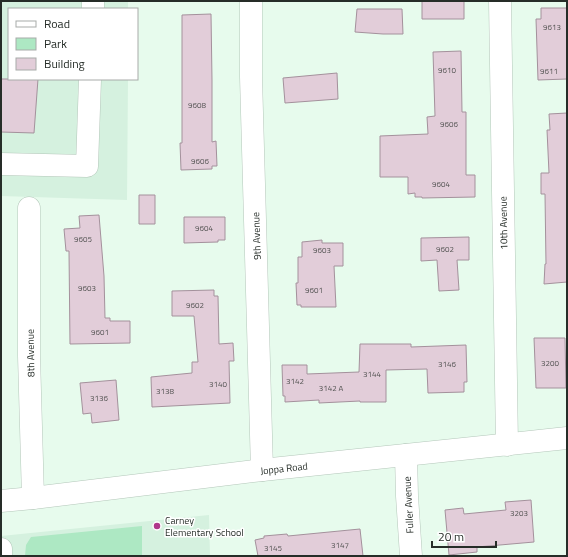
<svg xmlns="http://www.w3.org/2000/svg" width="568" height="557" font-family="'Titillium Web',sans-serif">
<rect width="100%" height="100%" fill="#e7fbed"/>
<path fill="#d5f1df" d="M1 1H128V9H9V79H128L127 200 1 196Z
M209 515 210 556H1V536Z"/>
<path fill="#ade8c3" d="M142 526V556H25L26 545 31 537Z"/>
<path fill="#e2cdd9" stroke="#a4919c" d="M422 1H464V19H422Z
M541 8H567V79L538 80 536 19H541Z
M357 9H402L403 34H383L355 32Z
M211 14 212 80V142L216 141 217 166H212V169L181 170 180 143H182V15Z
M461 51 462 112H466V175H475V197L422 198V197H415V193L408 194V177H380V136L428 134 427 117 435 116 433 52Z
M337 73 338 99 285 103 283 78Z
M1 79H38L34 133 1 132Z
M567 113V282L544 284 545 264H546L545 194H541V173H549L547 130H550L549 114Z
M139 195H155V224H139Z
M99 215 104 276 105 318H110V321H130V343L70 344 69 251H66L64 229 80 228 79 216Z
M184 217H225V240H218V242L184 243Z
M469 237V260H457L459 290 439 291 437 260 421 261V238Z
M322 240V243H343V266H334L336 307H301V305H297L296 283H298V257H302V242Z
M214 290V296H218L219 344 233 343 234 361H229L230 403 152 407 151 377 192 373V362H198L194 316H172V291Z
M534 338H565L566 388H536Z
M360 344H411V347L466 345 467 382H464V392L428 393 427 369 386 370V402H360V401L319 403V400L285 402V396H283L282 365H307V374L359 372Z
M116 380 119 420 92 423 91 413 83 414 80 383Z
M531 500 534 542 477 547V552L449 555 445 510 463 508 464 514 506 510 505 502Z
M360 529 363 556H258L255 540 264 538V536L287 534 288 536Z"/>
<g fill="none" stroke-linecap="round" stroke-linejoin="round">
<g stroke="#b4c7ba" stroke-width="23">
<path id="minor" d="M251 1V77L262 470
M500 1 507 445
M93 9V1
M1 164 87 166 90 79
M29 208V356L33 498
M406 455 407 496 411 556
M1 549V556"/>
</g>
<g stroke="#b4c7ba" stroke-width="23">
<path id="major" d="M1 501 33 498 262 470 567 438"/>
</g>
<use href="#minor" stroke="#fff" stroke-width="22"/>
<use href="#major" stroke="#fff" stroke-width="22"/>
</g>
<circle fill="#b0378b" stroke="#fff" stroke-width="1.5" cx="157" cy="526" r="4"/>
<g text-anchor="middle" stroke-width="3" stroke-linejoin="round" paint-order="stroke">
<g font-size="8" fill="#555554">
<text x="552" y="30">9613</text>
<text x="447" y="73">9610</text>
<text x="549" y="74">9611</text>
<text x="197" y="108">9608</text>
<text x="449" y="127">9606</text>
<text x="200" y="164">9606</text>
<text x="441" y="187">9604</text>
<text x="204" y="231">9604</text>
<text x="83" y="242">9605</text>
<text x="445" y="252">9602</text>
<text x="322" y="253">9603</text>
<text x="87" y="291">9603</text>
<text x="314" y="293">9601</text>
<text x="195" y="308">9602</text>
<text x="100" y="335">9601</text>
<text x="550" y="366">3200</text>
<text x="447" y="367">3146</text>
<text x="372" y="377">3144</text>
<text x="295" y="384">3142</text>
<text x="218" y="387">3140</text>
<text x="331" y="391">3142 A</text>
<text x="165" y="394">3138</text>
<text x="99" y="401">3136</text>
<text x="519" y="516">3203</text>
<text x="340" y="548">3147</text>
<text x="273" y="551">3145</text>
</g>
<g font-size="10" fill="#262d28" stroke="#fff">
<text transform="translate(503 223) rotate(-91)" y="4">10th Avenue</text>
<text transform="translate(256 236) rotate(-92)" y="4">9th Avenue</text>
<text transform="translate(30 353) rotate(-91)" y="4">8th Avenue</text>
<text transform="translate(284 468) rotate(-6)" y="4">Joppa Road</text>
<text transform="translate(408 505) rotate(-93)" y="4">Fuller Avenue</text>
</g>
<g font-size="10" fill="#262d28" stroke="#fff" text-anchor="start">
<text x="165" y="524">Carney<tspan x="165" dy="12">Elementary School</tspan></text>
</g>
</g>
<rect width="568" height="557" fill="none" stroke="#262d28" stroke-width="4"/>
<rect x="8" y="8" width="130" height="72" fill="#ffffff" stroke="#a8aba9"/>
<rect x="16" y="21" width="20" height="6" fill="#ffffff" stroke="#a8aba9"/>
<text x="44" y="28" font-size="12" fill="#262d28">Road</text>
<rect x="16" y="38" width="20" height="12" fill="#ade8c3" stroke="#a8aba9"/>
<text x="44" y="48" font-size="12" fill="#262d28">Park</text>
<rect x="16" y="58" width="20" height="12" fill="#e2cdd9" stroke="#a8aba9"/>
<text x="44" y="68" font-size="12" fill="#262d28">Building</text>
<path d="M432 541v6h64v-6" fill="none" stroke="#262d28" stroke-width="2"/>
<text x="438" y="541" font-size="12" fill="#262d28" stroke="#ffffff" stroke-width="3" paint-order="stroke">20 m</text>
</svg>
